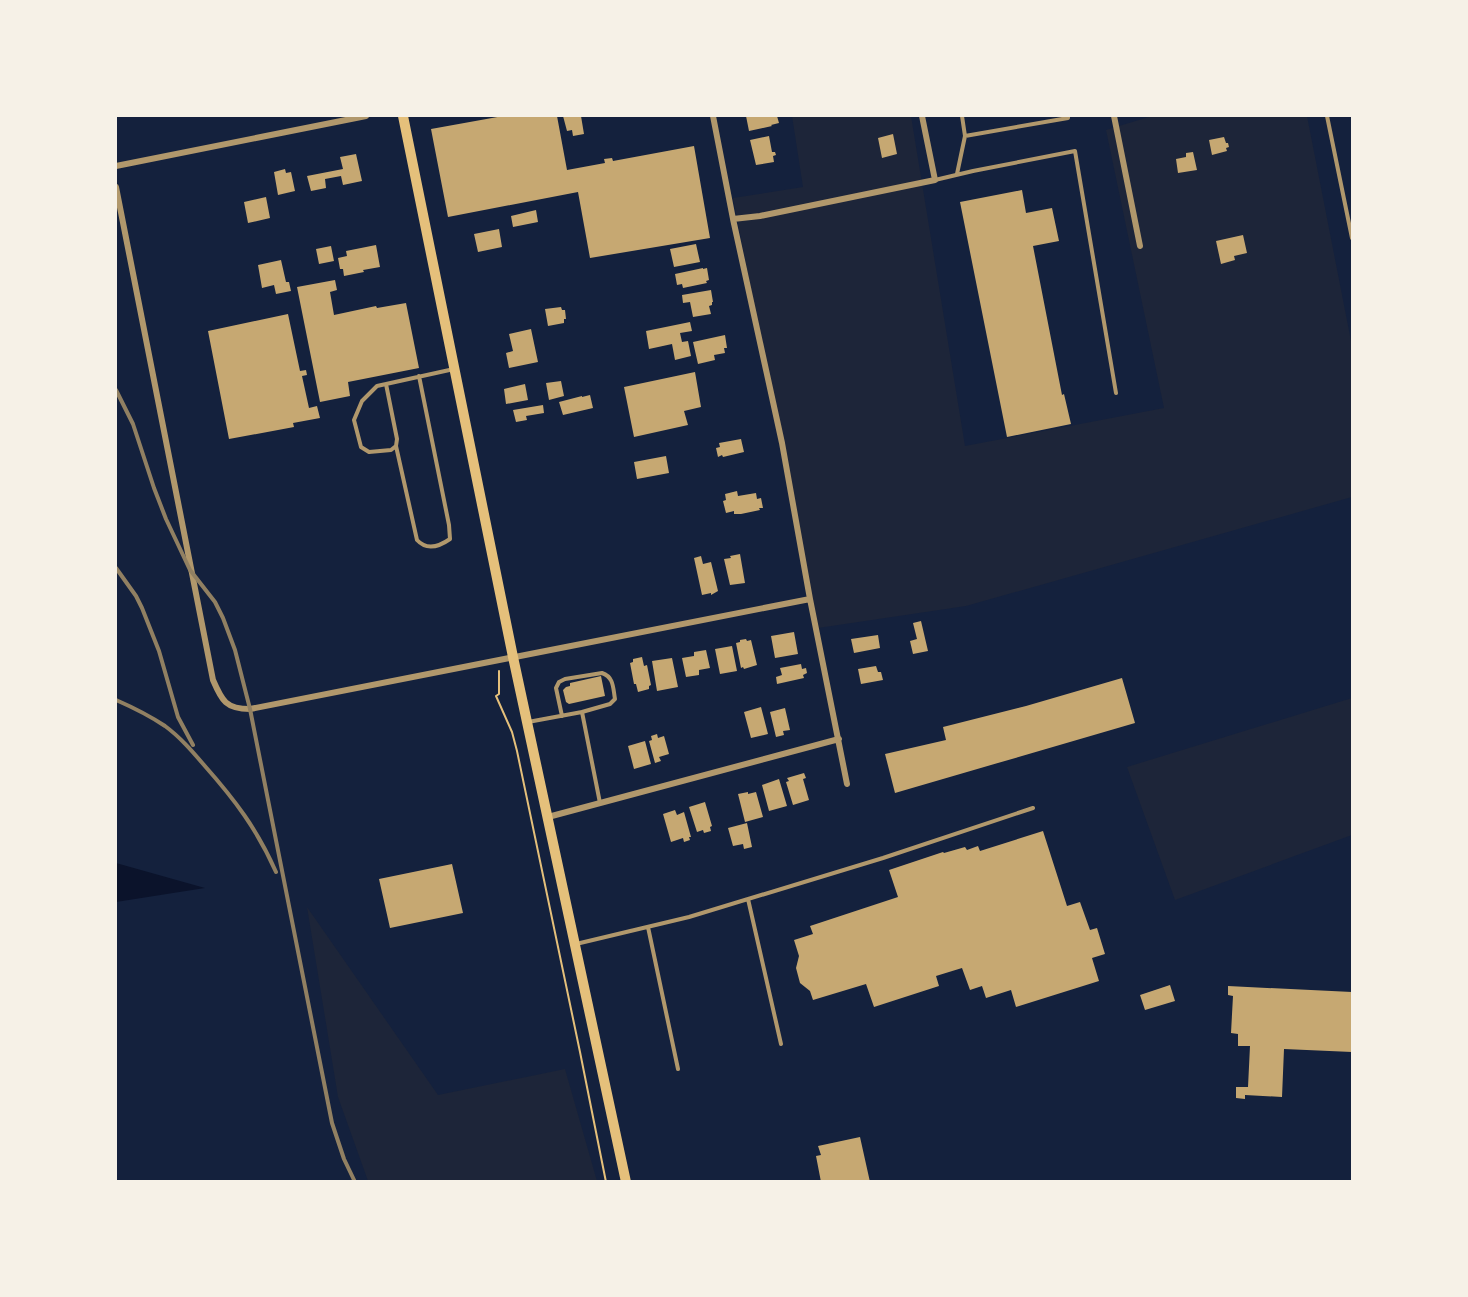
<svg xmlns="http://www.w3.org/2000/svg" width="1468" height="1297" font-family="'Roboto Condensed',sans-serif">
<rect width="100%" height="100%" fill="#14213d"/>
<path fill="#1d2539" d="M792 116H911L965 446 1164 408 1106 130 1152 116H1307L1352 346V497L966 606 818 628 733 198 803 187Z
M1352 698V835L1175 900 1127 767Z
M307 907 438 1095 565 1069 597 1181H368L338 1097Z"/>
<path fill="#0b132b" d="M116 863 205 888 116 902Z"/>
<path fill="#c6a872" d="M503 116H557L567 170 605 163 604 159 612 158 613 161 694 146 710 238 590 258 578 192 448 217 431 129Z
M563 116H581L584 134 573 136 572 130 567 131Z
M746 116H777L779 123 771 125 772 126 749 131Z
M893 134 897 154 882 158 878 138Z
M769 136 772 152H775L776 155 773 156 774 162 756 165 750 140Z
M1224 137 1226 143H1228L1229 147 1226 148 1227 151 1212 155 1209 140Z
M1193 152 1197 170 1178 173 1176 159 1186 157V153Z
M356 154 362 181 343 185 341 176 325 179 326 188 311 191 307 176 343 169 340 157Z
M285 169 286 173 291 172 295 191 278 195 274 172Z
M1022 190 1026 213 1052 208 1059 241 1033 246 1062 395 1064 394 1071 424 1007 437 960 202Z
M266 197 270 218 248 223 244 202Z
M536 210 538 222 513 227 511 216Z
M499 229 502 247 478 252 474 234Z
M1243 235 1247 253 1234 256 1235 260 1221 264 1216 241Z
M696 244 700 262 674 267 670 249Z
M376 245 380 267 363 270 364 272 344 276 343 269H340L338 258 347 256 346 251Z
M331 246 334 261 319 264 316 249Z
M281 260 286 282H289L291 291 276 294 274 285 262 288 258 265Z
M703 268V269L707 268 709 280 706 281 707 283 683 288 682 284 677 285 675 274Z
M335 280 337 290 330 292 334 315 376 306 377 308 406 303 419 368 348 382 350 396 320 402 297 287Z
M711 290 713 302H712V305L709 306 711 314 693 317 690 302 683 303 682 295Z
M561 307 562 310H565L566 319H564V323L548 326 545 309Z
M288 314 300 371 306 370 307 375 302 376 309 408 317 406 320 418 293 423 294 427 229 439 208 331Z
M690 322 692 331 680 333 682 342 688 341 691 356 675 360 672 344 649 349 646 331Z
M531 329 538 362 509 368 506 353 513 351 509 334Z
M725 335 727 348H724L725 353 714 355 715 360 698 364 693 342Z
M695 372 701 407 684 411 688 425 634 437 624 387Z
M561 381 564 396 549 400 546 383Z
M525 384 528 400 506 404 504 389Z
M590 395 593 408 563 415 559 402 582 396V397Z
M543 405 544 413 526 416 527 420 516 422 513 410Z
M741 439 744 452 723 457 722 455 718 457 716 448 720 447 719 443Z
M666 456 669 473 637 479 634 462Z
M737 491 738 496 756 493 757 499 761 498 763 508H759L760 510 741 514H734V511L726 513 723 501 726 500 725 494Z
M740 554 745 583 730 585 724 559 731 558 730 556Z
M701 556 703 564 711 562 718 591 711 595V593L702 595 694 558Z
M921 621 928 651 913 654 910 641 917 639 913 623Z
M794 632 798 654 775 658 771 636Z
M878 635 880 648 854 653 851 639Z
M746 639 747 641 751 640 757 665 744 669 743 667 741 668 736 643 740 642V640Z
M732 646 737 671 720 674 715 649Z
M706 650 710 668 699 670V675L686 677 682 658 694 656V652Z
M642 657 644 666 647 665 651 685 649 686V689L638 692 636 684H634L630 663 633 662V659Z
M672 658 678 687 657 691 652 661Z
M801 664 802 669 806 668 807 673 803 675 804 678 777 684 776 677 782 675 780 668Z
M876 666 878 672H881L883 680 861 684 858 669Z
M601 676 605 696 569 704 566 702 563 690 566 687 570 686V683Z
M1122 678 1135 723 895 793 885 754 946 740 943 727 1026 706Z
M761 707 768 734 751 738 744 712Z
M785 708 790 730 783 731 784 735 776 737 770 712Z
M657 734 658 738 664 736 669 754 659 757 661 761 655 763 649 741 652 740 651 736Z
M645 741 651 764 634 769 628 746Z
M804 773 806 778 803 779 809 800 793 805 786 782 789 781 787 778Z
M779 779 787 806 769 811 762 785Z
M748 792V794L756 792 763 817 745 822 738 794Z
M705 802 712 826 710 827 711 831 704 833 703 830 697 832 689 807Z
M675 810 677 815 684 812 691 837H689L690 840 684 842 683 838 671 842 663 814Z
M747 823 752 847 744 849 743 844 733 846 728 828Z
M1043 831 1067 906 1080 902 1090 930 1097 928 1105 954 1092 958 1099 981 1016 1007 1011 990 986 998 982 986 970 990 962 968 936 976 939 986 874 1007 866 984 813 1000 810 991 800 983 796 968 799 956 794 940 813 934 810 926 898 897 889 870 943 852 944 853 965 847 967 850 978 846 980 851Z
M452 864 463 913 390 928 379 879Z
M1170 985 1175 1001 1145 1010 1140 995Z
M1228 986 1352 992V1052L1284 1049 1282 1097 1245 1095V1099L1236 1098V1087H1248L1250 1046H1238V1034L1231 1033 1233 996 1228 995Z
M860 1137 870 1182H821L816 1156 821 1155 818 1146Z"/>
<g fill="none" stroke-linecap="round" stroke-linejoin="round">
<path stroke="#e5c07b" stroke-width="2" d="M499 671V694L496 696 512 732 517 751 580 1052 606 1182"/>
<path stroke="#b1986c" stroke-width="4" d="M1327 116 1352 238
M965 136 1068 118V116
M957 174 965 136 962 116
M935 180 973 171 1075 151 1116 393
M386 384 397 439 396 446 391 450 369 452 361 447 354 420 362 401 377 386 454 369
M396 446 417 540C427 551 440 546 450 539L449 525 419 376
M562 716 556 688 559 682 565 679 602 673C614 677 613 688 615 699L610 704 582 712
M528 722 582 712 600 803
M748 899 781 1044
M648 927 678 1069
M576 944 689 917 883 858 1033 808"/>
<path stroke="#b1986c" stroke-width="6" d="M713 116 733 219 782 443 810 599 847 784
M1114 116 1140 246
M116 166 366 116
M116 187 213 680C222 701 226 709 250 709L810 599
M733 219 760 216 935 180 922 116
M548 817 839 739"/>
<path stroke="#e5c07b" stroke-width="10" d="M403 116 513 657 626 1182"/>
<path stroke="#918062" stroke-width="4" d="M116 390 133 424 154 488 166 519 190 570 215 602 223 618 235 650 250 709 332 1123 344 1159 355 1182
M116 568 136 596 142 608 159 651 178 717 193 745
M116 700C132 707 150 716 165 726 180 737 192 751 204 765 235 800 257 829 276 872"/>
</g>
<rect width="1468" height="1297" fill="none" stroke="#f6f1e7" stroke-width="234"/>
</svg>
